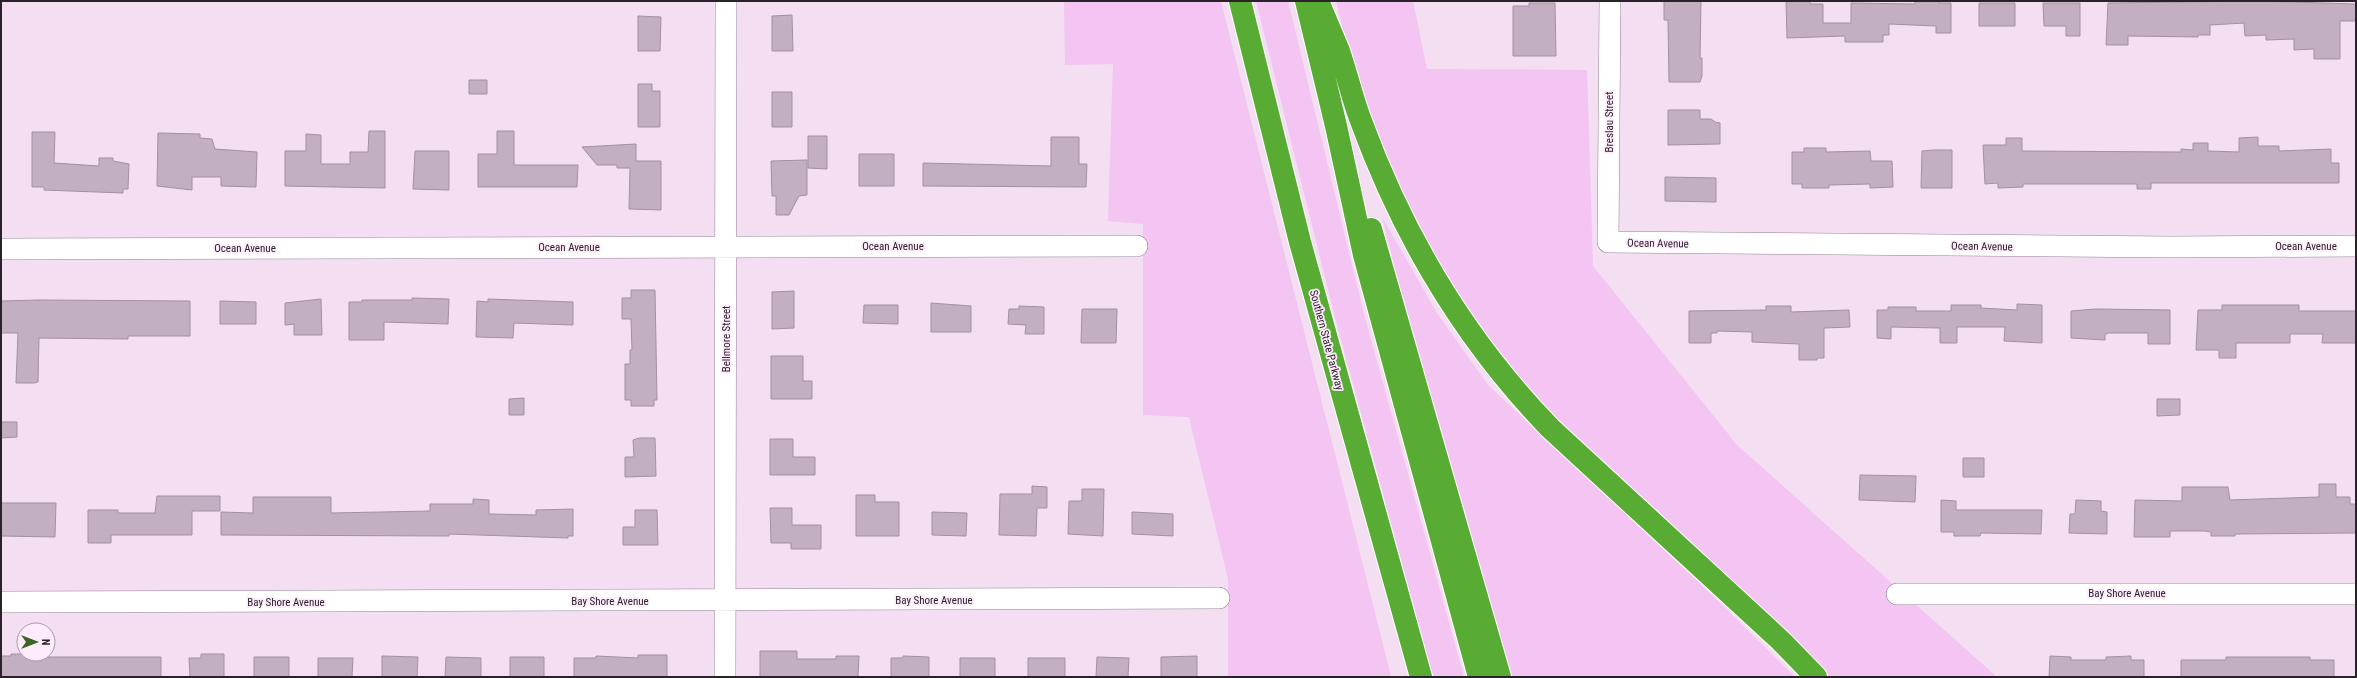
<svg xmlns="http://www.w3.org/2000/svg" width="2357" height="678" font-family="'Roboto Condensed',sans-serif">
<rect width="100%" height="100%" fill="#f3def2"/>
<path fill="#f4c4f2" d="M1064 1H1221L1391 677H1228V579L1189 417 1143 415V224L1108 221 1113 64 1065 65Z
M1256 1H1288L1364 314 1464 677H1433L1336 321Z
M1336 1H1413L1427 69 1587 70 1593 266 1737 445 1997 677H1828L1818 666 1491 358 1403 217 1355 79Z
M1382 217 1437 313 1488 385 1708 591 1795 677H1511L1425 387Z"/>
<path fill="#c3afc2" stroke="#a390a3" d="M1664 1H1701L1700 58H1702V76L1700 82H1669L1668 20H1664Z
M1786 1H1810V4H1823V23H1851V3L1915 4V1H1939V3H1951V33H1936V26L1889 24V35H1883V42H1845V36L1787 38Z
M2257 1 2356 4V21H2340V59H2314V49L2294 50V39L2266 40V35L2245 36 2244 23 2210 25V35H2198V37L2128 36V45H2106L2108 3Z
M1529 3H1555L1556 56H1513V6H1529Z
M1979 3H2015V26H1979Z
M2043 3H2080V36H2066V26H2044Z
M792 15 793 51H772V16Z
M638 16 661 17 660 51H638Z
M469 80H487V94H469Z
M638 84H652V91H660V127H638Z
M772 92H792V127H772Z
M1668 110H1700V119H1711L1715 122 1720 123V144L1668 145Z
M369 131H385V188L285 186V151H306V134L321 135V164H350V152H368Z
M497 131H514V165H578L577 187H478V154H497Z
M32 132H55L54 163 99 166V158H113V161L129 164 128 189H123V193L44 190V187H32Z
M158 133 200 134V138L212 139 215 149 257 152 256 187 221 186V177H192V190L157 186Z
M808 136H827V169L808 168Z
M1051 137H1079V164H1087L1086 187 923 186V163L1051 166Z
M2258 137V146H2279V151L2331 149V163H2339V183H2151V189H2137V184H2023V187L1998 188V183L1985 184 1983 145H2006V138H2022V151L2181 152V149L2193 150V143H2208V151L2239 152V138Z
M636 144V161H661V210L629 209 630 168H617V165H597L582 147Z
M1804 148H1826V152L1870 151 1871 161H1892L1893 187 1870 188V184L1829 185V188H1802V184H1792V152H1804Z
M1934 150H1952V188H1921L1922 151Z
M415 151H449V190L413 189Z
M859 154H894V186H859Z
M807 160V195L799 196 789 215H776V196H772L771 161Z
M1665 177 1716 178V202L1665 201Z
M631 290H655L657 400H654V406H631V400H625V364H630V350H632L631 319H622V298H631Z
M794 291V328L772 329V292Z
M412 298 449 299 448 324 384 322V340H349V302H362V300H412Z
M321 299 322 335H294V324L285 325V303Z
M488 299 573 302V325L514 323 513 338 476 337 477 301 488 302Z
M39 300 190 301V336H128V339L39 338 38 382 34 383H16L18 333H1V301Z
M220 301 256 302V324H220Z
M931 303 971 306V332H931Z
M2017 304 2042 305V343L2004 341 2005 327H1957V343H1940V328L1891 327V339L1877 338V310H1888V307H1916V311H1951V305H1981V308L2017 310Z
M864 305H898V324L863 323Z
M2222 305H2299V311H2356V343H2322L2323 334H2290V343H2236V358H2219V350H2196L2198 310H2222Z
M1019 306 1044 307V334H1025L1026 325 1008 324 1009 309H1019Z
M1766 306H1791V312L1849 310 1850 327 1824 328V358H1817V360H1799V344L1752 342V332L1717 331V333H1711V343H1689V311L1766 310Z
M1082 309H1117L1116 343H1081Z
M2095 309 2170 310V344H2148V333H2108L2105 335V340L2071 338V311Z
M771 356H803V381H812V399H771Z
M524 398V415H509V399Z
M2157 399H2180V415L2157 416Z
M1 422H17V437L1 438Z
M639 438H655L656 476 625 477V457H634L633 440Z
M770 439H793V457H815V475H770Z
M1963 458H1984V477H1963Z
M1860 475 1916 476 1915 502 1859 500Z
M2319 484H2336V497H2350V504H2356V533L2235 534V536H2211V532L2205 531H2170V537H2134L2135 500 2182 501V487H2228L2230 500 2319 497Z
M1032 486 1047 487V508H1037L1036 536 999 535 1000 494H1032Z
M1082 489H1104L1103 536 1068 534 1069 501H1082Z
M856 495H875V502H899V536H856Z
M157 496H220V511H192V535H111V543H88V510H118V513H155Z
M253 497H331V513L430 511V504H473V499L489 500V514L536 515V510L573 509V536H568V538L449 534V536L221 535V512L253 513Z
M1941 500 1956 501V510H2042L2041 534 1981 533 1980 536H1954V532H1941Z
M2076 500 2101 501V511L2107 512V534L2069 533 2070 514H2075Z
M1 503H56L55 537 1 536Z
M770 508H792V525H821V549H791V543H771Z
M635 510H657L658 545H623V527H635Z
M932 512 967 513 966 536 932 535Z
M1132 512 1173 514V536L1132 534Z
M760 651H797V659H836V656H859L858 677H760Z
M11 654H27L36 657H161V677H1V656H11Z
M201 654H224V677H190L189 658H201Z
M638 655H667V677H574V658H596V656L638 658Z
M382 656 418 657 417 677H382Z
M903 656 929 657V677H891V658H903Z
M1197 656V677H1161V657Z
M2050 656 2071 657V660H2106V657L2131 656V660H2144V677H2049Z
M254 657H289V677H254Z
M446 657 481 658V677H445Z
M510 657H544V677H510Z
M1097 657 1129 658 1128 677H1096Z
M2226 657H2310V660H2334V677H2181V660H2226Z
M318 658H353L352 677H318Z
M960 658H995V677H960Z
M1028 658H1065V677H1028Z"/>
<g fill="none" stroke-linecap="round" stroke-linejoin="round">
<g stroke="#948193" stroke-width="22">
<path id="minor" d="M1610 1 1608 242 2171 247 2356 246
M1 249 1137 246
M1897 594H2356
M1 602 1219 598
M725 677 726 1"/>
</g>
<g stroke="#fff" stroke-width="24">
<path id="highway" d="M1240 1 1300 242 1421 677
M1306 1 1336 126 1364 255 1479 677
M1318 1C1325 18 1332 34 1339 51 1347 74 1352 98 1361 121 1403 236 1464 339 1550 428L1781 641 1816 677
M1371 229 1500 677"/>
</g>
<use href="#minor" stroke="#fff" stroke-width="21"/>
<use href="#highway" stroke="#58ac33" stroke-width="22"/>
</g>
<g text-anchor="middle" stroke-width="3.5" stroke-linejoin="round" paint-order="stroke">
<g font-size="11" fill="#2a2229" stroke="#feecfd">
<text transform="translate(1609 122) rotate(-90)" y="4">Breslau Street</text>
<text transform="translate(1658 243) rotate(1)" y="4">Ocean Avenue</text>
<text x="893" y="250">Ocean Avenue</text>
<text transform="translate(1982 246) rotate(1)" y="4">Ocean Avenue</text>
<text x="2306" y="250">Ocean Avenue</text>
<text x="569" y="251">Ocean Avenue</text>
<text x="245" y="252">Ocean Avenue</text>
<text transform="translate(726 339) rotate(-90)" y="4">Bellmore Street</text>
<text transform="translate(1327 340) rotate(75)" y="4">Southern State Parkway</text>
<text x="2127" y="597">Bay Shore Avenue</text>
<text x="934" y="604">Bay Shore Avenue</text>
<text x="610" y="605">Bay Shore Avenue</text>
<text x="286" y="606">Bay Shore Avenue</text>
</g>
</g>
<rect width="2357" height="678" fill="none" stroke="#2a2229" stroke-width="4"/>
<g transform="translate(36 642) rotate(90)"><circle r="19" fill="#feecfd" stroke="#a99ba8"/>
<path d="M0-3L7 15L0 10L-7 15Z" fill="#376625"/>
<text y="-6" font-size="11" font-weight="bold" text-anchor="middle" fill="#2a2229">N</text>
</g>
</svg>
